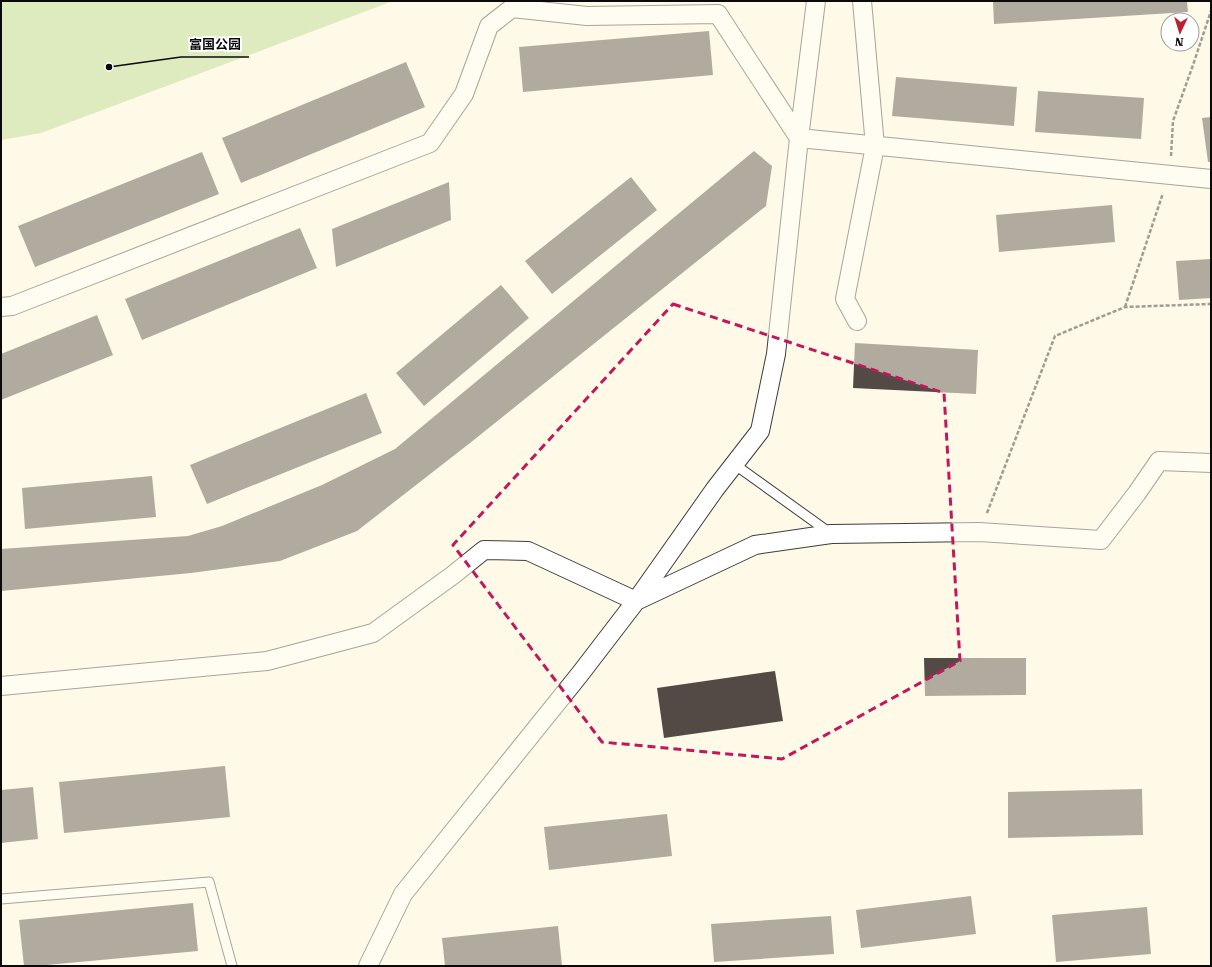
<svg xmlns="http://www.w3.org/2000/svg" width="1212" height="967" font-family="'Roboto Serif','Noto Sans SC',serif">
<rect width="100%" height="100%" fill="#fff9e7"/>
<path fill="#b5da8f" d="M1 1H393L41 133 1 140Z"/>
<path fill="#534a46" d="M993 1H1187L1188 12 994 24Z
M709 31 713 75 523 92 519 47Z
M406 62 425 107 241 183 222 138Z
M896 77 1017 87 1014 126 892 116Z
M1038 91 1144 98 1141 139 1035 132Z
M1211 117V162H1208L1202 118Z
M754 151 772 166 766 206 470 443 357 531 280 561 191 573 1 591V549L188 536 222 526 322 485 395 449Z
M202 152 219 194 35 267 18 226Z
M631 177 657 210 552 294 525 261Z
M449 182 451 220 336 267 332 229Z
M1112 205 1115 242 999 252 996 215Z
M300 228 317 268 142 340 125 299Z
M1211 259V298L1179 300 1176 261Z
M501 285 529 318 424 406 396 373Z
M97 315 113 355 1 400V354Z
M855 343 978 350 976 394 853 388Z
M366 393 382 433 207 504 190 465Z
M152 476 156 517 25 529 22 488Z
M924 658H1026V695L925 696Z
M775 671 783 721 664 738 657 688Z
M225 766 230 817 64 833 59 782Z
M33 787 38 839 1 843V790Z
M1142 789 1143 835 1008 838V792Z
M667 814 672 856 549 870 544 827Z
M971 896 976 934 861 948 856 910Z
M193 903 198 951 36 966H24L19 920Z
M1147 907 1151 954 1056 962 1052 915Z
M831 916 834 954 714 962 711 924Z
M558 926 562 966H445L442 938Z"/>
<g fill="none" stroke-linecap="round" stroke-linejoin="round">
<g stroke="#3d3d3d" stroke-width="11">
<path id="service" d="M734 464 830 533
M1 899 209 882 232 966"/>
</g>
<g stroke="#3d3d3d" stroke-width="20">
<path id="minor" d="M1 307 12 306 430 143 464 94 489 26 512 8 587 16 718 14 799 138 1211 179
M857 321 845 299 875 146 862 1
M1 686 267 661 373 633 453 575 484 550 528 551 636 601 755 545 831 534 979 532 1101 540 1137 493 1159 461 1211 463
M368 966 403 894 580 674 636 601 715 489 760 431 776 354 799 138 816 1"/>
</g>
<path stroke="#2c2c2c" stroke-width="2.5" stroke-dasharray="4 2" stroke-linecap="butt" d="M1171 156 1173 121 1193 65 1211 11
M1125 307 1163 193
M987 513 1055 336 1125 307 1211 304"/>
<use href="#service" stroke="#fff" stroke-width="9"/>
<use href="#minor" stroke="#fff" stroke-width="18"/>
</g>
<path d="M0 0H1212V967H0ZM673 304 944 393 960 661 782 759 602 742 453 545Z" fill="#fff9e7" fill-opacity=".55" fill-rule="evenodd"/>
<path fill="none" stroke="#c2185b" stroke-width="3" stroke-dasharray="8 5" stroke-linejoin="round" d="M673 304 944 393 960 661 782 759 602 742 453 545Z"/>
<path fill="none" stroke="#0a0a0a" stroke-width="1.5" d="M109 67L181 57H249"/>
<circle fill="#0a0a0a" stroke="#fff" stroke-width="1.5" cx="109" cy="67" r="4"/>
<g font-size="13" text-anchor="middle" font-weight="bold" fill="#0a0a0a" stroke="#fff" stroke-width="4" stroke-linejoin="round" paint-order="stroke">
<text x="215" y="49">富国公园</text>
</g>
<rect width="1212" height="967" fill="none" stroke="#0a0a0a" stroke-width="4"/>
<g transform="translate(1180 32) rotate(184)"><circle r="19" fill="#ffffff" stroke="#9d9d9d"/>
<path d="M0-3L7 15L0 10L-7 15Z" fill="#bc2030"/>
<text y="-6" font-size="11" font-weight="bold" text-anchor="middle" fill="#0a0a0a">N</text>
</g>
</svg>
